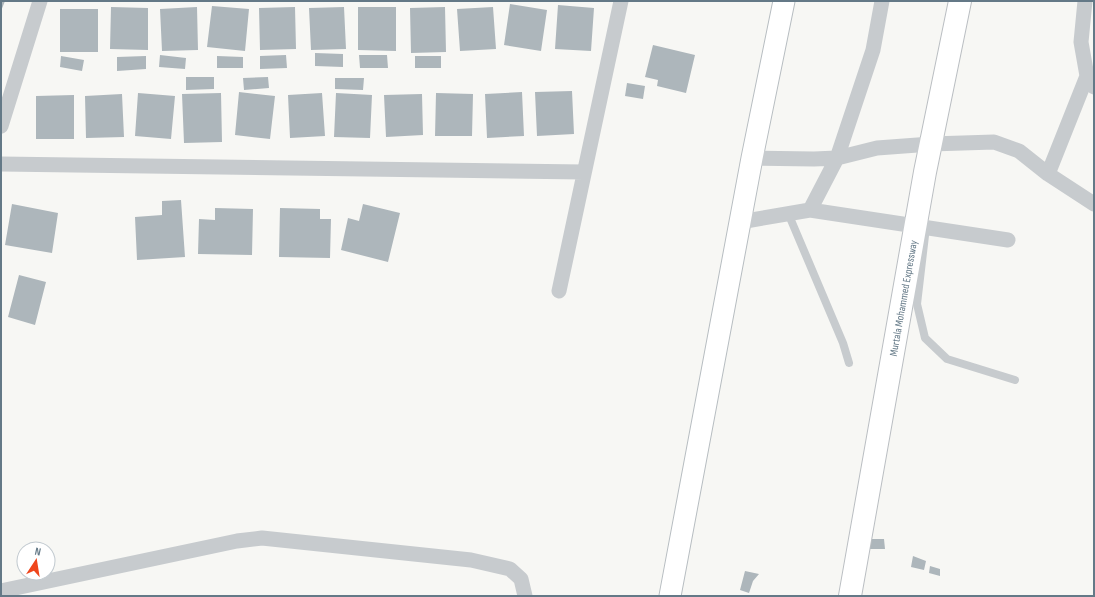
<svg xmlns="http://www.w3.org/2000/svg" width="1095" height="597" font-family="'Sofia Sans Condensed',sans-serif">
<rect width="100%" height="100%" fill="#f7f7f4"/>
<path fill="#adb6bb" d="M1 1H5L1 11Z
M510 4 547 10 541 51 504 45Z
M558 5 594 8 591 51 555 49Z
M212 6 249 9 245 51 207 47Z
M111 7 148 8V50L110 49Z
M197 7 198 50 162 51 160 9Z
M295 7 296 49 260 50 259 8Z
M344 7 346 49 311 50 309 8Z
M358 7H396V51L358 50Z
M445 7 446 52 411 53 410 8Z
M493 7 496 49 460 51 457 9Z
M60 9H98V52H60Z
M653 45 695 55 686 93 657 86 658 80 645 77Z
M315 53 343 54V67L315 66Z
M160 55 186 58 185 69 159 67Z
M286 55 287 68 260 69V56Z
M359 55H387L388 68H360Z
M61 56 84 60 82 71 60 67Z
M146 56V69L117 71V57Z
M217 56 243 57V68H217Z
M415 56H441V68H415Z
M186 77H214V89L186 90Z
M268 77 269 88 244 90 243 78Z
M335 78H364L363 90 335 89Z
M627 83 645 86 643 99 625 96Z
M572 91 574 134 537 136 535 92Z
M239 92 275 96 270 139 235 135Z
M522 92 524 136 487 138 485 94Z
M138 93 175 96 171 139 135 136Z
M221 93 222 142 184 143 182 94Z
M322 93 325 136 290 138 288 95Z
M336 93 372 95 370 138 334 137Z
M436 93 473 94 472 136H435Z
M122 94 124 137 86 138 85 96Z
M422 94 423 135 386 137 384 95Z
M74 95V139H36V96Z
M181 200 185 257 137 260 135 217 162 215V201Z
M12 204 58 213 52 253 5 245Z
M363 204 400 213 388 262 341 250 348 218 359 221Z
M215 208 253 209 252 255 198 254 199 219 215 220Z
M280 208 320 209V219H331L330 258 279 257Z
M19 275 46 282 35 325 8 317Z
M868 539H884L885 549H869Z
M913 556 926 561 924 570 911 567Z
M930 566 940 569V576L929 573Z
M745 571 759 574 753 581 749 593 740 590Z"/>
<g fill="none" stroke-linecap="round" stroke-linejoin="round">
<g stroke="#b7bdc1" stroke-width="23">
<path id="secondary" d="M670 596 752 158 784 1"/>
</g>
<g stroke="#babec2" stroke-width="24">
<path id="primary" d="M850 596 925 172 960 1"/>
</g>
<path stroke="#c7cbce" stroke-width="8" d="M788 213 843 343 849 363
M926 227 917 304 925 338 947 359 1015 380"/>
<path stroke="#c7cbce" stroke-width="15" d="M1085 1 1081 42 1087 76 1094 87
M1 126 40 1
M752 158 814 159 837 158 877 148 931 144 994 142 1019 151 1048 174 1094 204
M1 164 584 172
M1048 174 1087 76
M810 210 837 158 873 50 882 1
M740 222 810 210 1008 240
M559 291 621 1
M1 591 237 541 262 538 471 560 510 569 521 579 525 596"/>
<use href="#secondary" stroke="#fff" stroke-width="21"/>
<use href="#primary" stroke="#fff" stroke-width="22"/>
</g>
<g text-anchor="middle" stroke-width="4" stroke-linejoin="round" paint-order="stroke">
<g font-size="11" fill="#647987" stroke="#fff">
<text transform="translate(903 298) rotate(-80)" y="4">Murtala Mohammed Expressway</text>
</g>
</g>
<rect width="1095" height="597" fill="none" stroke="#647987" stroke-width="4"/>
<g transform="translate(36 561) rotate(12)"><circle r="19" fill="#ffffff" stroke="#c1c9cf"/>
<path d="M0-3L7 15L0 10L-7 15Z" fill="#ef461c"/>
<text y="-6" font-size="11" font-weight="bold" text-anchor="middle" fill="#647987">N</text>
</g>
</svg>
